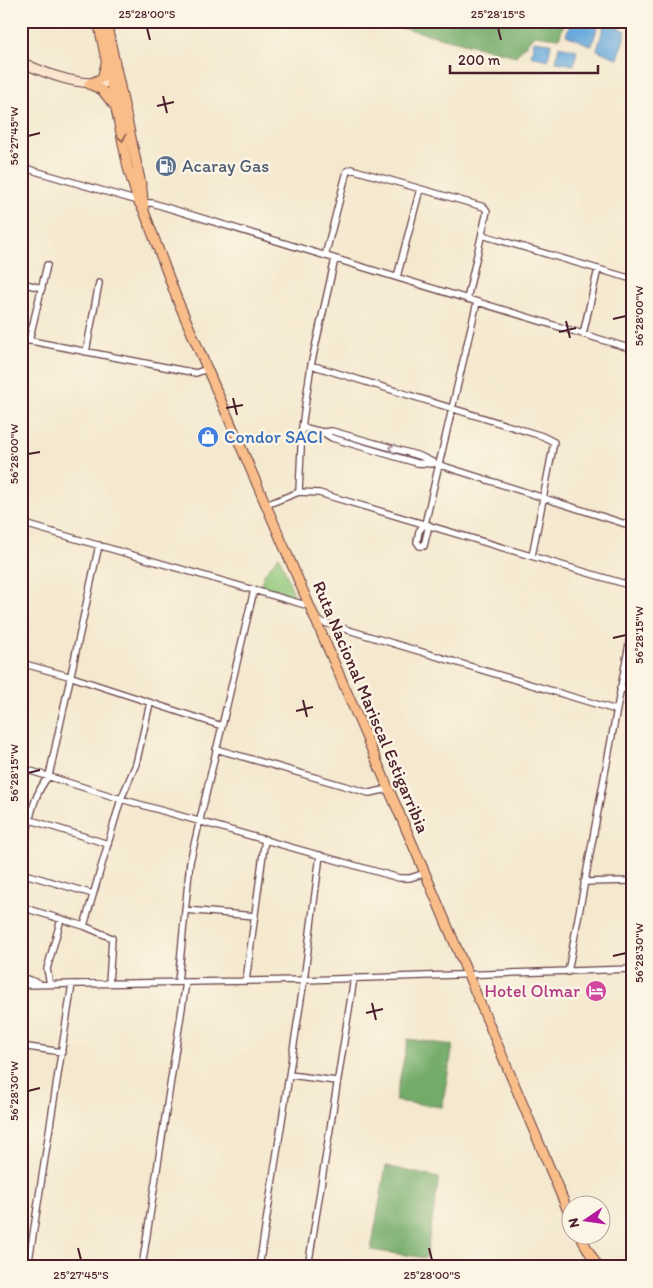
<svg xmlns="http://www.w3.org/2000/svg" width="653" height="1288" font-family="Itim,sans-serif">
<rect width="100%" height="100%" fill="#fcf5e5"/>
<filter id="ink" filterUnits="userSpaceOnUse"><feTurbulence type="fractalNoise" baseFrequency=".02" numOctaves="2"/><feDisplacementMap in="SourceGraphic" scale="10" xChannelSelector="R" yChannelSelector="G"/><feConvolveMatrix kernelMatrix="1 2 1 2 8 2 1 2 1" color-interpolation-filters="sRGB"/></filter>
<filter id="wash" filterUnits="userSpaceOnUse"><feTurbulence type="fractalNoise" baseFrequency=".0096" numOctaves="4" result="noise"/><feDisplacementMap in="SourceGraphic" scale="20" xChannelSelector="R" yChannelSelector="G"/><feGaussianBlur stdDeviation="1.12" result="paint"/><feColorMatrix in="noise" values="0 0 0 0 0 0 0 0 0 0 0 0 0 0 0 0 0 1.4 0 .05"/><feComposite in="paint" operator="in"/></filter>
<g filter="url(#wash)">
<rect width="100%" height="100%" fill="#f4e8ce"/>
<path fill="#8fc679" stroke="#6c7252" d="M279 556 295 597 260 588 264 574Z"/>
<path fill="#73ab69" stroke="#5e654a" d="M375 21H565L559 38 534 35 516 56Z
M408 1039 453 1045 442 1107 395 1101Z
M386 1166 439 1178 426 1258 371 1250Z"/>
<path fill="#68a9dc" stroke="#596484" d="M571 21H599L592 46 566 35Z
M605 22 626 31 618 59 597 50Z
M534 41 551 43 548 60 531 56Z
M559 46 577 50 574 65 556 62Z"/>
</g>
<g filter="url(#ink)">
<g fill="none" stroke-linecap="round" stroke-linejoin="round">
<g stroke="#643d43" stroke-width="8">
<path id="minor" d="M21 167 138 201
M144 203H152L632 349
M482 235 632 279
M325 256 347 171 351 169 484 207 487 211 467 299
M397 277 420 189
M21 283 42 288
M583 334 598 269
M21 339 196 373 207 369
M29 341 47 265
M86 352 99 283
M311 365 542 436 554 442 532 556
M302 427 322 432 332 431 420 456 437 464 632 526
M322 432 332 438 417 463 432 464
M299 492 302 427 311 365 335 259
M266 505 299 492 319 493 632 586
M21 523 309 606
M429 525 424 546H420L417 542 419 531 425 524 477 302
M315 620 616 710
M21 663 72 677 222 726
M620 688 632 691
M216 749 369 793 389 789
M21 768 121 799 399 878H410L425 873
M21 817 108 844
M21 860C28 833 30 797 49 776L99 545
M21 873 93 894
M584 882 632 881
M21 907 84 926 112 938 109 983
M185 910 255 916
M84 926 121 799 136 764 150 703
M568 972 632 628
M21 977 39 983
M246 981 265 839
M178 982 190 862 254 590
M50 984 47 969 61 919
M21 985 304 980 632 969
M21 1046 62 1052
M290 1075 336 1081
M28 1267 72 984
M142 1267 186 982
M259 1267 304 980 320 855
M308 1267 354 978"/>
</g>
<g stroke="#643d43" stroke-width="11">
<path id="secondary" d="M21 62C51 76 83 88 116 81"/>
</g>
<g stroke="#643d43" stroke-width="11">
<path id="primary" d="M98 21 128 168 138 201 144 211 177 299 425 873 570 1216
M106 21 142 189 144 210
M89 84 102 90 113 104
M89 84 102 78 106 64
M580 1236 598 1267"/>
</g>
<use href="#minor" stroke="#fff" stroke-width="5.5"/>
<use href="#secondary" stroke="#fce5cf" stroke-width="9"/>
<use href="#primary" stroke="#f8bd88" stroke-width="9"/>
</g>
<defs><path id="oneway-chevron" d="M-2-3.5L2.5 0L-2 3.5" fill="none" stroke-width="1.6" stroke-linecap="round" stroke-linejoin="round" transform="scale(1.25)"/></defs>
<use stroke="#986655" href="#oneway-chevron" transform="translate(122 138) rotate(78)"/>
<use stroke="#ae9aa0" href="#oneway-chevron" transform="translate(392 448) rotate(-164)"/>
</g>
<path fill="none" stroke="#4a1f2b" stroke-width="2" d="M147 28 150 40M498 28 501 40M163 96 167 113M157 106 174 102M28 136 40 133M613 319 626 316M566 321 570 338M559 332 576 328M233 398 237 415M226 408 243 405M28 454 40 452M613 638 626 635M303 700 307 717M296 711 313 707M28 773 40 770M613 956 626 953M372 1003 376 1020M366 1013 383 1009M28 1091 40 1088M78 1248 81 1260M429 1248 432 1260"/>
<defs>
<g id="fuel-disc" transform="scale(1.125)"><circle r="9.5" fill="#5c6f8a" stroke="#fcf5e5"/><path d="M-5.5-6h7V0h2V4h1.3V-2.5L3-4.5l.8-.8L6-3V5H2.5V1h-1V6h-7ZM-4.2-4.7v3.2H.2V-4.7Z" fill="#fff"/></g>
<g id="shop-disc" transform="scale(1.125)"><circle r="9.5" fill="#3f7fe0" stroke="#fcf5e5"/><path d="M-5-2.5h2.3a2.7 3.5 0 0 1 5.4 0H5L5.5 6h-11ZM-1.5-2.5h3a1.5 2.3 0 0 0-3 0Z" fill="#fff"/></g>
<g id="hotel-disc" transform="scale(1.125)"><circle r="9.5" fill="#d1479c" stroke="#fcf5e5"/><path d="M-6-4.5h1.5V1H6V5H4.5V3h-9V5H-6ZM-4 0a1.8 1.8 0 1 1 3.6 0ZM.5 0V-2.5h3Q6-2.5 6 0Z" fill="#fff"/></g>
</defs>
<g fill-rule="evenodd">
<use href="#fuel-disc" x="166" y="166"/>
<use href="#shop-disc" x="208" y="437"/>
<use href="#hotel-disc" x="596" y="991"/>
</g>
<g text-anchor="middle" stroke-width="5" stroke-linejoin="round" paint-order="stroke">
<g font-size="18" fill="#4e5e75" stroke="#fcf5e5" text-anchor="start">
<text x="182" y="172">Acaray Gas</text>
</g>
<g font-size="18" fill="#366cbe" stroke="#fcf5e5" text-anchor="start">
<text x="224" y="443">Condor SACI</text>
</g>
<g font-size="18" fill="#4a1f2b" stroke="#fcf5e5">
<text transform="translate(371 707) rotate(67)" y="6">Ruta Nacional Mariscal Estigarribia</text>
</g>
<g font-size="18" fill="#b23c85" stroke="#fcf5e5" text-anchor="end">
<text x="580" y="997">Hotel Olmar</text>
</g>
</g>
<rect width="653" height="1288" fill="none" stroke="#fcf5e5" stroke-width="55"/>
<g transform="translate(586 1220) rotate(257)"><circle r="24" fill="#fcf5e5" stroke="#b59f9b"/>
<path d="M0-4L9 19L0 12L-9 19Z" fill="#b5179e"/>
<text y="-8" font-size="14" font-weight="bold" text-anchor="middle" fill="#4a1f2b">N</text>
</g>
<path d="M450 65v8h148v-8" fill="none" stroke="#4a1f2b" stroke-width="2.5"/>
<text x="458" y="65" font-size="15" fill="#4a1f2b" stroke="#fcf5e5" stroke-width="4" paint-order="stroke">200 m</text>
<rect x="28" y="28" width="598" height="1232" fill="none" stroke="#4a1f2b" stroke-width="2"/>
<g font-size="12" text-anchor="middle" fill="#4a1f2b">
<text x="147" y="18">25°28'00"S</text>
<text x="498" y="18">25°28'15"S</text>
<text transform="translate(14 136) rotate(-90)" y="4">56°27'45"W</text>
<text transform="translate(639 316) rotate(-90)" y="4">56°28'00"W</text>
<text transform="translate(14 454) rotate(-90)" y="4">56°28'00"W</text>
<text transform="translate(639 635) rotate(-90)" y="4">56°28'15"W</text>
<text transform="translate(14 773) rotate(-90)" y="4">56°28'15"W</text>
<text transform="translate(639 953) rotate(-90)" y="4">56°28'30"W</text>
<text transform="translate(14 1091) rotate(-90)" y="4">56°28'30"W</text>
<text x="81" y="1279">25°27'45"S</text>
<text x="432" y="1279">25°28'00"S</text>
</g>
</svg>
